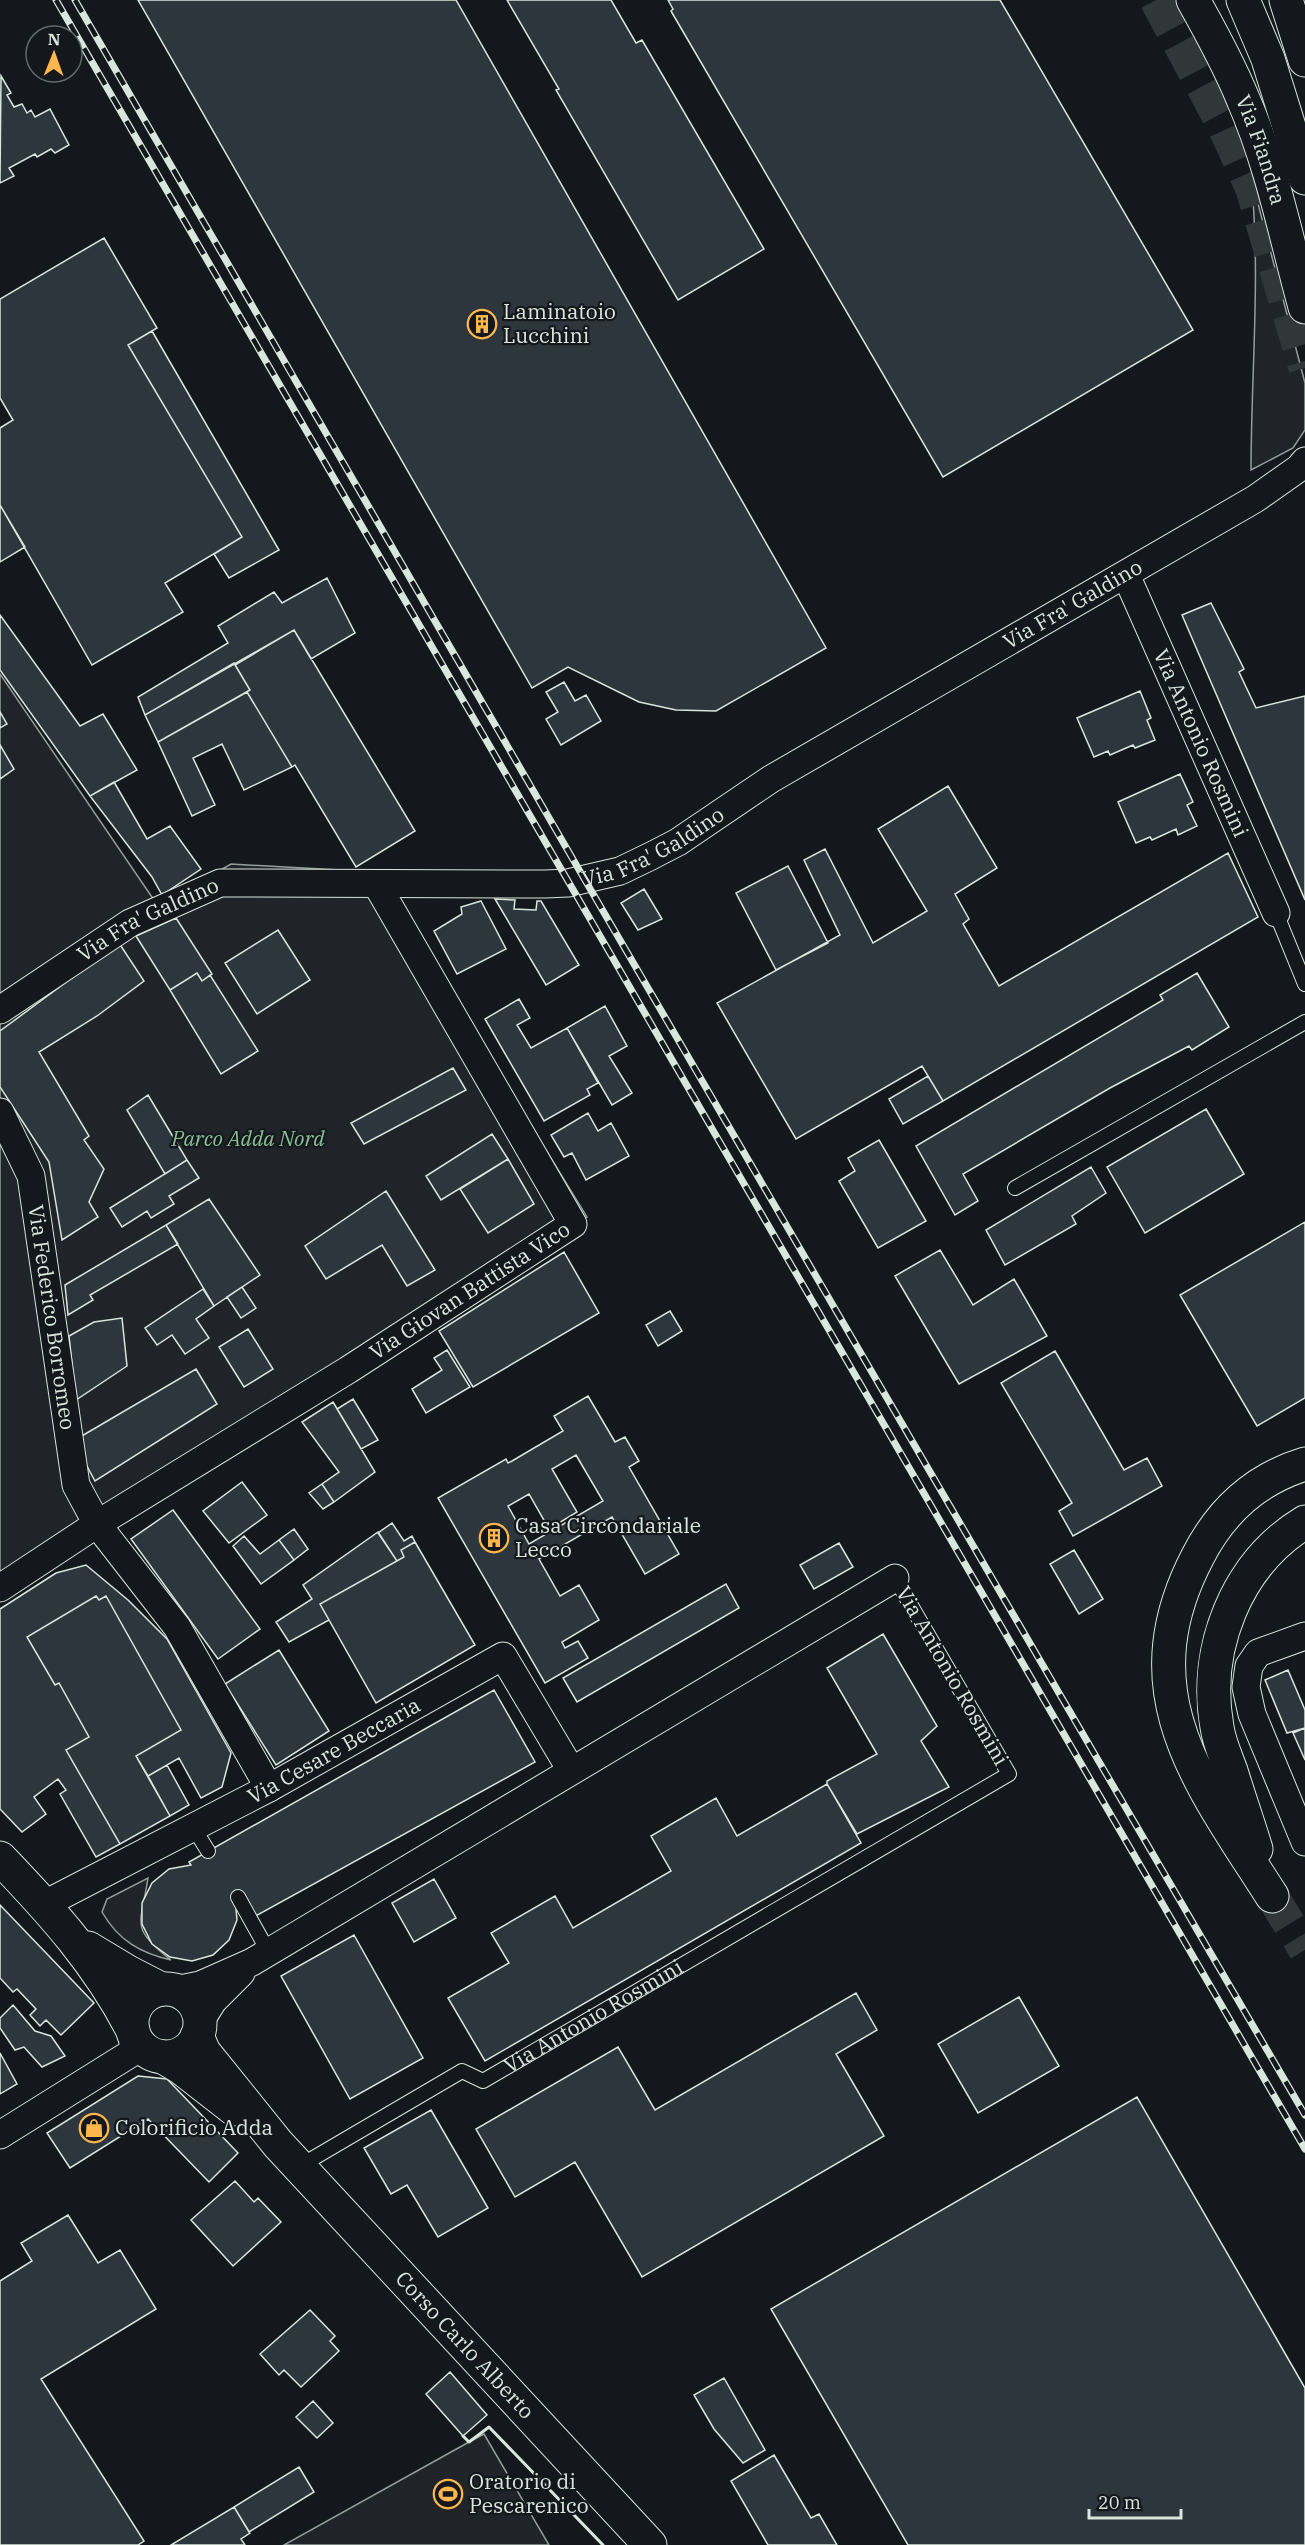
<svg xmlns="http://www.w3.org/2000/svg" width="1305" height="2545" font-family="'IBM Plex Serif',serif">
<rect width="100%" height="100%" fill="#14181c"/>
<path fill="#202428" stroke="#939e99" stroke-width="1.5" d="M1251 177 1305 383V430L1293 448 1251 470C1251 374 1261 273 1251 177Z
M0 674 158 906 231 864 376 872 587 1217 0 1601Z
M148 1878C141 1925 129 1927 171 1960 140 1953 118 1940 102 1912L107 1899Z
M484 2434 549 2545H284L469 2442Z"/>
<path fill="#2c363c" stroke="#d8e6dc" stroke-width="1.5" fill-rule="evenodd" d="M138 0H456L826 648 716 711 676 710 639 702 568 667 532 688Z
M507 0H611L636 43 642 40 764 249 678 300 556 90 559 89Z
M668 0H1000L1193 330 943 477 671 11 673 9Z
M1 76 11 93 7 95 14 107 22 104 27 113 31 110 35 117 50 109 69 145 55 153 51 149 37 157 35 154 9 168 14 176 0 183Z
M104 238 157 328 128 345 242 537 165 583 183 612 92 665 0 505V428L13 420 0 398V299Z
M152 331 279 550 229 578 214 554 242 537 128 345Z
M0 505 25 547 0 562Z
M327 578 355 633 311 659 294 630 145 715 138 697 228 643 218 626 274 592 282 603Z
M1211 603 1244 669 1239 672 1256 708 1305 696V900L1182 615Z
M0 615 80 726 103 714 137 770 90 796 0 670Z
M294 630 415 831 356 867 295 765 292 767 247 692 250 690 235 665Z
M234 663 250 690 158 742 145 715Z
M564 682 575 701 586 695 601 721 561 745 546 719 558 712 546 692Z
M1140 691 1151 718 1147 720 1155 740 1135 748 1133 745 1110 755 1108 751 1094 757 1077 718Z
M247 692 292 767 244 790 222 744 193 758 215 805 192 816 158 742Z
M0 712 7 724 0 728Z
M0 745 14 769 0 779Z
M1180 774 1193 802 1187 805 1197 826 1178 835 1176 829 1152 840 1150 837 1136 843 1118 802Z
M114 782 147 839 170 826 201 869 162 895 152 877 90 796Z
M948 786 997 868 955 894 969 919 963 924 999 986 1228 853 1258 917 943 1101 922 1066 796 1139 717 1003 840 935 804 860 825 849 873 943 927 911 878 829Z
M788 866 828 943 776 970 736 893Z
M644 889 662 919 638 930 621 903Z
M495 899 515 900 514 909 536 910 537 901H541L579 965 546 985Z
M481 901 506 949 457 974 434 931 462 914 461 907Z
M176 918 212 974 202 981 197 973 170 990 136 936Z
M278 930 310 980 257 1014 225 963Z
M119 943 144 981 97 1016 39 1052 89 1136 84 1140 104 1169 89 1202 98 1217 62 1240 49 1162 0 1087V1031Z
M197 973 202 981 210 975 258 1051 221 1074 170 990Z
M1197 973 1229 1027 1192 1050 1189 1046 1110 1088 963 1174 978 1201 955 1215 916 1146 1163 1000 1160 995Z
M519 999 530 1018 517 1025 531 1048 567 1028 598 1083 587 1089 590 1095 544 1121 485 1019Z
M605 1006 627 1046 609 1056 632 1093 612 1105 567 1028Z
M453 1068 466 1090 364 1144 351 1123Z
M928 1076 943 1101 903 1124 889 1099Z
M148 1095 187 1160 165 1174 127 1110Z
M1206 1109 1244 1174 1145 1233 1107 1167Z
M588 1113 598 1131 611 1123 629 1156 586 1180 572 1153 564 1157 551 1135Z
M492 1134 508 1159 441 1200 426 1176Z
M879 1140 926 1221 878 1248 839 1181 855 1171 848 1158Z
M508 1159 534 1204 488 1233 460 1189Z
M187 1160 199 1178 169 1196 174 1204 151 1218 147 1211 122 1227 110 1208Z
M1091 1167 1106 1193 1072 1216 1076 1224 1005 1265 986 1230Z
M386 1191 435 1270 407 1286 382 1245 326 1279 305 1246Z
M209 1199 260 1275 214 1306 166 1225Z
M1305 1222V1398L1257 1426 1180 1295Z
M166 1225 178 1244 90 1295 93 1300 68 1315 65 1285Z
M940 1250 973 1305 1014 1279 1047 1336 959 1384 895 1276Z
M564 1252 599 1313 473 1387 439 1331Z
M242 1287 256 1308 241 1318 227 1297Z
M203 1289 214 1306 196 1319 209 1338 185 1354 172 1335 157 1345 145 1328Z
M670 1311 682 1331 658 1346 646 1325Z
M122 1318 127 1366 76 1400 69 1336 94 1322Z
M248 1329 273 1369 244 1387 219 1347Z
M447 1350 470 1387 426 1413 412 1389 442 1370 434 1358Z
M1055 1351 1124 1470 1147 1458 1162 1486 1073 1536 1059 1511 1072 1503 1001 1383Z
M196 1369 217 1404 95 1481 82 1457 80 1437Z
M588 1396 615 1442 625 1437 639 1461 629 1467 679 1554 645 1574 612 1517 539 1559 560 1596 579 1585 599 1620 562 1642 565 1648 578 1641 588 1658 545 1683 438 1498 506 1459 508 1463 512 1461 563 1431 554 1416ZM576 1455 603 1501 529 1544 508 1506 529 1494 549 1529 577 1512 552 1469Z
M353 1399 378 1440 361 1449 337 1409Z
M333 1402 375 1472 334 1502 322 1484 339 1472 302 1422Z
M242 1482 267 1515 229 1543 203 1511Z
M322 1484 334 1502 323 1509 309 1493Z
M173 1510 260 1629 218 1659 131 1539Z
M392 1523 404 1541 412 1536 415 1542 401 1550 404 1557 397 1561 378 1533Z
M294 1529 308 1549 294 1560 279 1540Z
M378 1532 397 1561 320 1604 329 1620 289 1642 276 1622 312 1599 303 1585Z
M244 1536 260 1554 279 1540 294 1560 261 1584 233 1546Z
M415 1542 475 1645 376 1703 320 1604 404 1557 401 1550Z
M839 1543 853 1567 814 1589 800 1565Z
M1074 1550 1103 1599 1079 1614 1050 1564Z
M86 1565 128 1600 167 1639 231 1753 222 1787 201 1798 179 1758 148 1776 136 1756 181 1730 106 1596 99 1600 96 1596 27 1637 55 1685 59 1683 89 1737 66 1750 120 1844 96 1857 60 1794 66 1790 58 1779 34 1797 46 1814 22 1832 0 1809V1609L56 1573Z
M726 1584 739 1608 577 1702 563 1678Z
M96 1596 99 1600 106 1596 181 1730 136 1756 170 1816 120 1844 66 1750 89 1737 59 1683 55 1685 27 1637Z
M883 1634 937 1726 921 1741 949 1787 857 1834 827 1784V1781L877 1754 827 1668Z
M279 1650 329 1731 276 1765 225 1684Z
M1288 1670 1305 1710V1728L1287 1733 1265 1680Z
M494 1690 535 1762 252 1918 235 1898 237 1920 229 1940 213 1955 192 1961 170 1957 152 1944 142 1924V1903L152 1883 169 1869 191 1865 189 1862Z
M1305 1728V1760L1293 1733Z
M167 1765 189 1805 170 1816 148 1776Z
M827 1784 861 1843 485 2061 448 1998 509 1963 491 1933 555 1896 573 1928 671 1871 651 1836 716 1798 737 1836Z
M434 1879 456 1918 414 1942 392 1903Z
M0 1905 94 2003 61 2035 46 2020 40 2026 30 2015 36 2009 17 1989 13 1992 0 1978Z
M354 1935 423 2058 350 2099 281 1976Z
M856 1993 877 2030 836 2054 884 2136 642 2277 575 2162 515 2197 476 2129 618 2047 655 2110Z
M1019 1997 1059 2066 978 2113 938 2044Z
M13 2005 35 2031 51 2036 65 2056 42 2067 24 2047 15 2050 0 2028V2018Z
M0 2053 17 2084 0 2094Z
M138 2076 167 2079 238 2153 209 2182 148 2119 70 2168 47 2133Z
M1137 2097 1305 2388V2545H908L771 2309Z
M431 2110 488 2208 438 2237 407 2185 391 2194 364 2148Z
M235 2181 254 2202 258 2198 281 2222 233 2266 191 2220Z
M68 2215 98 2263 120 2250 156 2309 41 2379 144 2541 138 2545H0V2281L32 2261 21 2243Z
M310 2310 335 2336 330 2341 339 2351 301 2387 284 2370 279 2375 260 2354Z
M450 2372 487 2415 463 2436 426 2394Z
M724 2378 765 2450 743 2463 714 2429 694 2395Z
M313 2401 333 2423 317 2438 296 2417Z
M774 2455 811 2518 819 2514 837 2545H768L731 2481Z
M299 2467 314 2492 249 2532 234 2507Z
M234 2507 250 2533 241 2539 245 2545H171Z"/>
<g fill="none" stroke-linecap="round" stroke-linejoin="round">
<path stroke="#313739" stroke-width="33" stroke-dasharray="33 16" stroke-linecap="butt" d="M1156 0 1224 127 1252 189 1305 368
M1272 1896 1305 1950"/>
<g stroke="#d8e6dc" stroke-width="16">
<g id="service">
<path d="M1276 913 1305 984"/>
<path d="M1015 1188 1305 1022"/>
<path d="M193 1827 208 1851"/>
<path d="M238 1897 268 1951"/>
<path id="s1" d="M300 2166 462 2071 483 2081 1009 1774 895 1578"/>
</g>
</g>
<g stroke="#d8e6dc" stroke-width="29">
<g id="minor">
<path id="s2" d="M1126 575 1276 913"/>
<path id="s3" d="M0 1010 130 923 220 883 545 884 568 883 620 871 651 856 678 842 771 779 1255 499 1299 468 1305 461"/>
<path id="s4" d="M0 1112 31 1176 76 1485 97 1524 177 1627 269 1788"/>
<path id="s5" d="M0 1588 97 1524 348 1370 573 1224 377 885"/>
<path d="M1305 1636 1258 1653 1249 1666 1246 1687 1252 1714 1305 1842"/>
<path id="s6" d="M45 1904 269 1788 503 1656 571 1770"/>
<path d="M175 1990 200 1985 252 1962 895 1578"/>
<path d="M200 2022 213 2001 241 1973"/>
<path d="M0 2135 133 2052V2031"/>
</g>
</g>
<g stroke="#d8e6dc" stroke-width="35">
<g id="tertiary">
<path id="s7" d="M1193 0C1211 32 1229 65 1243 99 1272 165 1286 238 1305 307"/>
<path d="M1286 0 1305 60"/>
</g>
</g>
<g stroke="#d8e6dc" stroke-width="35">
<g id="secondary">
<path d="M0 1858C51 1911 99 1964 133 2031"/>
<path d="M88 1948 128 1972 161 1989"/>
<circle cx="166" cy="2023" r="34"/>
<path id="s8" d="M197 2036 204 2052 278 2144 650 2545"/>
<path d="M163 2057 180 2067 234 2109"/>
</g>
</g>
<g stroke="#d8e6dc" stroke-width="35">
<path id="trunk" d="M1243 0 1268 59 1305 178
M1256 1849C1248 1823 1239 1797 1231 1771 1226 1757 1219 1742 1217 1727 1203 1649 1236 1564 1305 1522
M1272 1896C1200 1783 1126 1693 1198 1556 1221 1511 1256 1479 1305 1464"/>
</g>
<use href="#service" stroke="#14181c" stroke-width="14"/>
<use href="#minor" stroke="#14181c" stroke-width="27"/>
<use href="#tertiary" stroke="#14181c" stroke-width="33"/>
<use href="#secondary" stroke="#14181c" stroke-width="33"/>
<use href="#trunk" stroke="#14181c" stroke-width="33"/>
<g stroke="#d8e6dc" stroke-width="7">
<path id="rail" d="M56 0 1305 2149
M75 0 585 880 1305 2115"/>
</g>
<use href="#rail" stroke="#14181c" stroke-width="4.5" stroke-dasharray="14" stroke-linecap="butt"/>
<path stroke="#d8e6dc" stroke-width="3" d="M463 2436 469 2442 489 2427 603 2545"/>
</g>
<defs>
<g id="building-ring" transform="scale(1.5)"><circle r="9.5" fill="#14181c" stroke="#ffb74d" stroke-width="1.5"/><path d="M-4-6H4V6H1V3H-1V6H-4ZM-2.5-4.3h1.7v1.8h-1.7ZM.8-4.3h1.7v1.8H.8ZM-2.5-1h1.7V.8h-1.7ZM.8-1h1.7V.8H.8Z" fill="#ffb74d"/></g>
<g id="shop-ring" transform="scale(1.5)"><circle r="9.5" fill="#14181c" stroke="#ffb74d" stroke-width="1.5"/><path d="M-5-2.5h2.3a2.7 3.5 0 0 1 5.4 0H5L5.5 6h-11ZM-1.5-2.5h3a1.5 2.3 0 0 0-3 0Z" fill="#ffb74d"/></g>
<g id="stadium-ring" transform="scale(1.5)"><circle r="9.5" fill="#14181c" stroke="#ffb74d" stroke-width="1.5"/><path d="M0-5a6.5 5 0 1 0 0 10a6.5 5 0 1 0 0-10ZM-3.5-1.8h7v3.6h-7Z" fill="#ffb74d"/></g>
</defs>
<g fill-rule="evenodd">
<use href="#building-ring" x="482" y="324"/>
<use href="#building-ring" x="494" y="1538"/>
<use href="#shop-ring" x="94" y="2128"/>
<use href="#stadium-ring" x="448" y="2494"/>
</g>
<g text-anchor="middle" stroke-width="4.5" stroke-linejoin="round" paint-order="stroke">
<g font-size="21" fill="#d8e6dc" stroke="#14181c">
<text dy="7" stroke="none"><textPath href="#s7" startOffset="165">Via Fiandra</textPath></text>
<text dy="7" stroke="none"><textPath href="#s3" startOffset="1182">Via Fra' Galdino</textPath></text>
<text dy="7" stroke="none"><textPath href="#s2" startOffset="184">Via Antonio Rosmini</textPath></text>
<text dy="7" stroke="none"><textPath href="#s3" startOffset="696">Via Fra' Galdino</textPath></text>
<text dy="7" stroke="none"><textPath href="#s3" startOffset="174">Via Fra' Galdino</textPath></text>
<text dy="7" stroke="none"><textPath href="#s5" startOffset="556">Via Giovan Battista Vico</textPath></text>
<text dy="7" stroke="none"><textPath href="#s4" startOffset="214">Via Federico Borromeo</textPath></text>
<text transform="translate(952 1676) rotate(60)" y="7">Via Antonio Rosmini</text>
<text dy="7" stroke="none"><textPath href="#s6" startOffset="327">Via Cesare Beccaria</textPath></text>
<text dy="7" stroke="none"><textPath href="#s1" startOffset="339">Via Antonio Rosmini</textPath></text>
<text dy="7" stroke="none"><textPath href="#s8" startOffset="410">Corso Carlo Alberto</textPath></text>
</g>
<g font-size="21" fill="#d8e6dc" stroke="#14181c" text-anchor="start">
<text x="503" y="319">Laminatoio<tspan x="503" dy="24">Lucchini</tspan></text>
<text x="515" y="1533">Casa Circondariale<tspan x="515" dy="24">Lecco</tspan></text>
<text x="115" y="2135">Colorificio Adda</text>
<text x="469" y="2489">Oratorio di<tspan x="469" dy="24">Pescarenico</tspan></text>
</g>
<g font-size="21" font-style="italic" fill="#8ac095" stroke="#14181c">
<text x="248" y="1146">Parco Adda Nord</text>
</g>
</g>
<g transform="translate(54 54) rotate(1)"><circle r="28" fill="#14181c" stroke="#626a69" stroke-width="1.5"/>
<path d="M0-4.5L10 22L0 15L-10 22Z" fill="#ffb74d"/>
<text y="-9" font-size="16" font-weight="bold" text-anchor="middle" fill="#d8e6dc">N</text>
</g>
<path d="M1089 2509v9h92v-9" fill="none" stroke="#d8e6dc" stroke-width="3"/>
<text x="1098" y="2509" font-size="18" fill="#d8e6dc" stroke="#14181c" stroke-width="4.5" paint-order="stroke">20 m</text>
</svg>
